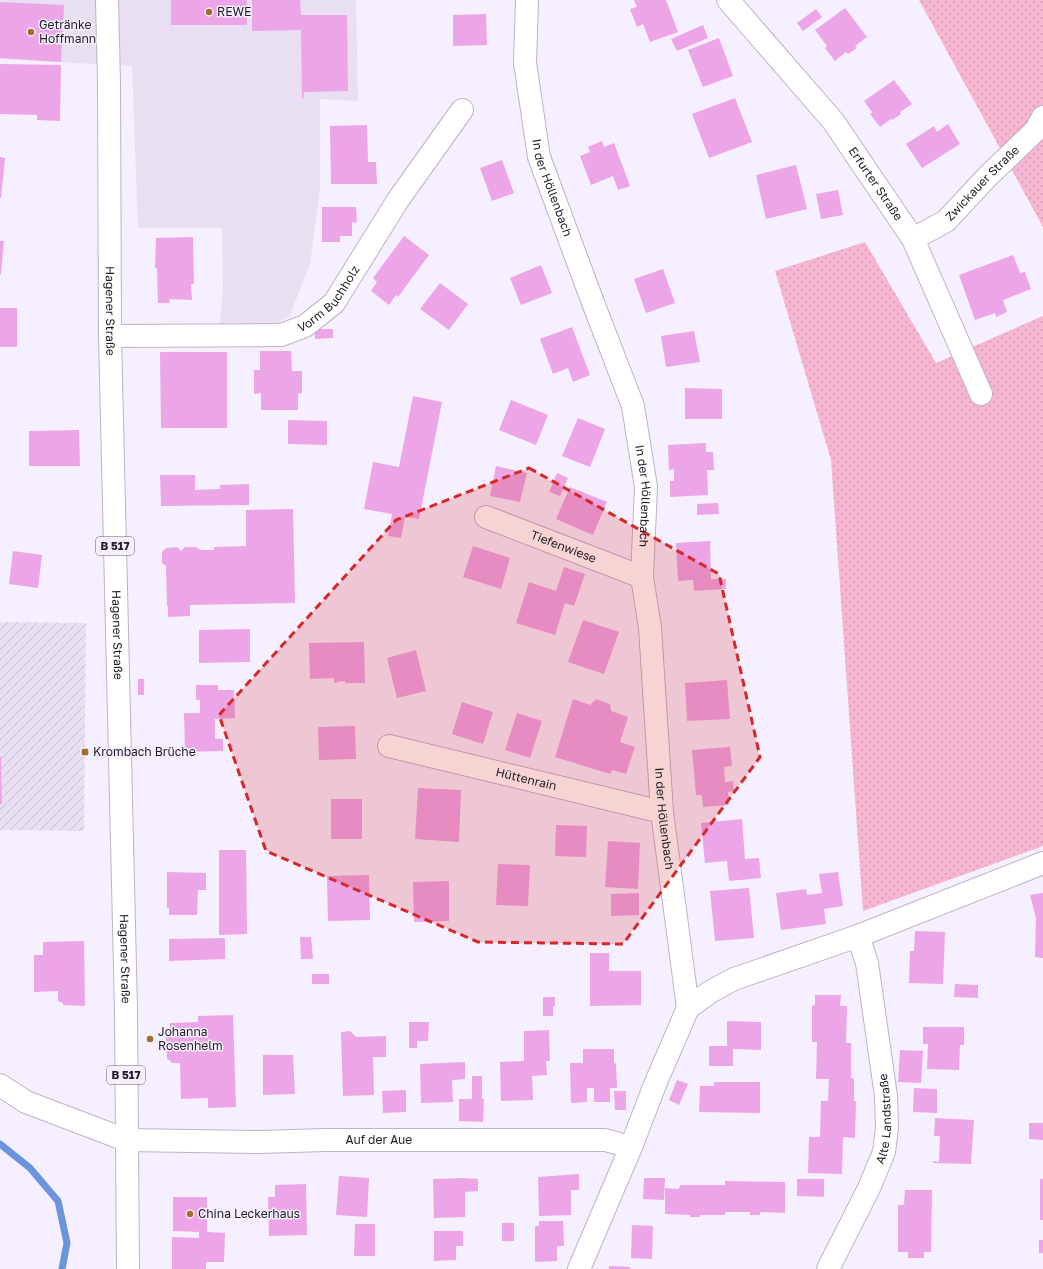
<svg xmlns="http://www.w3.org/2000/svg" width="1043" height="1269" font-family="'Golos Text',sans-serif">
<defs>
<pattern id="industrial-furrows" width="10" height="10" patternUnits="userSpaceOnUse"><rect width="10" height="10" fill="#e9dff2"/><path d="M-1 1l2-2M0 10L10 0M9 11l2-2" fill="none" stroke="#c8bfcf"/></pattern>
<pattern id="green-dots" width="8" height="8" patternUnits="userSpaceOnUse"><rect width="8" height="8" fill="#f6b5d0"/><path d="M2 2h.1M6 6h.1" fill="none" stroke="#d39bb2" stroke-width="1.8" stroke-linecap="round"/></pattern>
</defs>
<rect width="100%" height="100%" fill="#f6efff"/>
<path fill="#e9dff2" d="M0 0H356L358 101 320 99V188L310 264 290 315 276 324 220 326 223 285 222 228H138L132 66 0 59Z"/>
<path fill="url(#industrial-furrows)" d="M0 622 86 623 84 831 0 830Z"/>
<path fill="url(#green-dots)" d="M919 0H1043V227Z
M865 242 936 363 1043 316V846L863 911 831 460 775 271Z"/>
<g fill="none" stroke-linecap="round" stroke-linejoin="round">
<path stroke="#6a95dd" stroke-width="7" d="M0 1144 30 1168 58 1201 67 1243 62 1269"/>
</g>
<path fill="#eca5e6" d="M171 0H247V25H171Z
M252 0H300L301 15H347L348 91 304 92 303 99H302L301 30 252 31Z
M634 0H666L678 32 650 42 643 24 637 27 630 9 637 7Z
M0 2 64 5 61 62 0 58Z
M845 8 867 37 855 46 857 48 848 54 846 52 835 61 825 48 827 46 815 30Z
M816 9 822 17 803 31 797 23Z
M486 14 487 45 453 46V15Z
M703 25 708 38 677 51 671 39Z
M719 38 733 76 703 87 688 50Z
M0 64 61 65 60 121 37 120V115L0 114Z
M894 80 912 104 900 112 901 114 892 120 891 119 880 127 870 114 872 113V112L864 101Z
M735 98 752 142 709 158 692 114Z
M948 124 960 144 922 168 906 144 934 126 937 132Z
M367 125 368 162H376L377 184H331L330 126Z
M602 141 604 147 614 143 630 186 618 190 613 176 591 185 580 156 590 152 588 147Z
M0 157 5 158 1 198H0Z
M502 160 514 193 492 201 480 168Z
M796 165 807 209 766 219 756 175Z
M838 190 843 215 821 219 816 194Z
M322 207H356L357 223 352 222V236H340V242H322Z
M404 236 429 255 398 297 396 295 389 305 371 291 377 282 373 278Z
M193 237 194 284H191L192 300 169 299 170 303H158L157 268H155L156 238Z
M0 241H4L1 274H0Z
M1013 255 1020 273 1025 272 1031 289 1003 300 1007 312 996 317 995 313 975 320 959 275Z
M541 265 552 293 521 305 510 278Z
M663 269 675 303 646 313 634 279Z
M440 283 468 304 449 330 420 309Z
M0 308H17V347H0Z
M572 327 590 375 573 382 568 368 553 374 540 339Z
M315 329H333V338L315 339Z
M694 331 700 362 666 367 661 336Z
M260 351H291L292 371H302V393L298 394V410H261V393L254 394V370H260Z
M160 352H227V428H161Z
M685 388 722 389V419H685Z
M413 396 442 402 419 519 405 517 401 538 388 536 392 514 364 509 373 462 399 467Z
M511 400 548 415 536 445 499 430Z
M578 418 605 429 590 467 562 456Z
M288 420 327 421V445L288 444Z
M79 430 80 466H29V431Z
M706 443V452H713L714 470H707L708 495 670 497V481H674V469L669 470 668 445Z
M496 466 527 473 520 502 490 496Z
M557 473 568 478 560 496 549 492Z
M160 475H195V490L220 489V485L249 484V505L161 506Z
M570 487 607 502 593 535 556 519Z
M718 503 719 514 697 515V504Z
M293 509 295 603 190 605V616L168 617V606H167L166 566 162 563V552L166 548 177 547 181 551 185 547H196L200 550H214V547L246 546V510Z
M710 541 711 579H726V589L694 591 693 580 678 581 676 543Z
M473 546 510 558 501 589 463 577Z
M13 551 42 555 38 588 9 584Z
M564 567 585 574 574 606 565 603 555 635 516 623 529 582 556 591Z
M583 620 619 632 604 674 568 662Z
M250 629V662L199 663V630Z
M364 642 365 683H345V681L337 682V683H334V678L310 679 309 643Z
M416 650 426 691 397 698 387 658Z
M138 679H144V695H138Z
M727 680 730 719 687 721 685 683Z
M196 685H218V690H234L235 718 215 719V739H223V751L185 752 184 713H200V700H196Z
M573 699 590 705 596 699 610 704 611 711 628 717 620 742 635 747 626 774 612 770 610 774 555 757Z
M462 702 493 712 483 744 452 734Z
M517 713 542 721 530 758 505 750Z
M355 726 356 759 319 760 318 727Z
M730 747 732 766 724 767 725 782 733 781 734 791 728 792 729 805 703 807 702 795H696L692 750Z
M1 756 2 804H0V757Z
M418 788 461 790 459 842 415 839Z
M331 799H362V839H331Z
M742 819 745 859 759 858 761 878 729 881 727 861 705 863 701 823Z
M556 825 587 826 586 857 555 856Z
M608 841 640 843 638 889 605 887Z
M219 850H246L247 934 219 935Z
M498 864 530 865 528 906 496 905Z
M167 872 206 873V890H198L197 915H169V908H167Z
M838 872 843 906 824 909 826 924 781 930 776 893 806 889 807 895 822 893 819 874Z
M369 875 370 920 328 921 327 876Z
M449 881V921L414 922 413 882Z
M749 888 754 938 715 941 710 891Z
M639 893V915L611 916V894Z
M1043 893V958L1035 957 1036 918 1030 895Z
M915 931 945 932 943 984 909 983 910 951H914Z
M300 937H311L313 959H301Z
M225 938V959L169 961V939Z
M84 941 85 1006 63 1005V1003L58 1001V991L34 992V955H43V942Z
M590 953H609V971H641V1005L590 1006Z
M312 974H329V984H312Z
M955 984 978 985V998L954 997Z
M815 995H841L840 1006H847L846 1043H851V1078L854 1079V1101H856L855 1138 843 1137 842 1174 808 1173 809 1137H820L821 1101H828L829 1079H816L817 1042H812V1006L815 1005Z
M543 997H555V1006H553V1016H543Z
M233 1015 236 1107 208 1108V1098L181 1099 180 1063H171V1061L167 1059 166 1037H170V1023L198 1022V1016Z
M727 1021 761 1022V1050L733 1049V1066H709V1046H727Z
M409 1022H429L428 1041H417V1048H409Z
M923 1027H964V1045H960L959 1070 927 1069 928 1044H923Z
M549 1030 550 1061H546L547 1075 532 1076 533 1100 501 1101 500 1062 524 1061V1031Z
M350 1031 356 1037 386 1036V1057H373L374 1095 343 1096 341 1032Z
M583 1049H614V1064L616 1063 617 1088H610V1102H594V1088H587V1102L571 1103 570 1063H583Z
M900 1050 923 1051 921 1083 898 1082Z
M263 1055H293L295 1094 263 1095Z
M465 1062V1079L452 1080 453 1102 421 1103 420 1064Z
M472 1076H482V1099H484L483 1122 459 1121V1099H472Z
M677 1080 688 1084 679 1105 669 1100Z
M714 1082H760V1113L699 1112 700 1086H714Z
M914 1088 937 1089V1113L913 1112Z
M406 1090V1112L383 1113 382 1091Z
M614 1091H626V1110H615Z
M935 1118 974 1120 971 1163 972 1164 933 1163V1161L939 1162 940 1136H934Z
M1029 1123H1043V1140L1029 1139Z
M579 1174V1190H571V1215L539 1216 538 1177Z
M339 1176 369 1178 367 1217 336 1215Z
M463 1178 478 1179V1191L463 1192H465V1217L434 1218 433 1179Z
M644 1178H665L664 1200 643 1199Z
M797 1179H824V1197L797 1196Z
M1040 1179H1043V1220H1040Z
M725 1181 785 1182V1213L760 1212V1215H750V1212H725V1215H700V1217H690V1215L665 1214V1188L679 1189 680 1185H725Z
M306 1184 307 1235 269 1236 268 1197H275V1185Z
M905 1190H932L931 1252H924V1258H908V1252H898V1205H904Z
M173 1197H207V1232L225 1233 224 1262H206V1269H172V1237L199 1238V1232L173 1231Z
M539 1221H563L564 1246H557V1261L535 1262V1226H539Z
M502 1223H514V1241H502Z
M355 1224H375V1256H354Z
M632 1225 653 1226 652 1259 631 1258Z
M434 1231H463V1246H456V1260L434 1261Z
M1039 1240H1043V1253H1039Z
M609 1266 630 1267V1269H609Z"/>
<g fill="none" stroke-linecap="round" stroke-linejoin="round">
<g stroke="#beb2cb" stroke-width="24">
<g id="minor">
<path id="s1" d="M527 0 525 63 539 157 592 300 633 406 646 487 642 577 650 628 662 812 688 1008"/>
<path id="s2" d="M728 0 833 121 913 239 981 394"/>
<path id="s3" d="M913 239 946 221 988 176 1036 130 1043 117"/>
<path id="s4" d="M110 336 281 335 305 326 334 303 398 200 462 110"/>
<path id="s5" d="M486 517 642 577"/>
<path id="s6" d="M389 746 662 812"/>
<path d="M688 1008 710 992 734 979 858 936 1043 863"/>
<path id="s7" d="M0 1085 26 1102 126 1140 260 1142 325 1140H605L631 1147 656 1082 688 1008"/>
<path d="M579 1269 631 1147"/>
<path id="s8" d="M828 1269 869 1188 884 1152 887 1128 886 1096 867 963 858 936"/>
</g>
</g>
<g stroke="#beb2cb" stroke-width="24">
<g id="primary">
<path id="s9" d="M107 0 109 82 110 336 126 1010 128 1269"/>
</g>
</g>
<use href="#minor" stroke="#fff" stroke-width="22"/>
<use href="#primary" stroke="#fff" stroke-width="22"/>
</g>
<path fill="#d62828" fill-opacity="0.2" stroke="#d62828" stroke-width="3" stroke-dasharray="8 5" stroke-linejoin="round" d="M529 468 719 574 760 757 623 944 478 942 266 851 219 715 396 520Z"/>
<g fill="#a86b2f" stroke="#f6efff" stroke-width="1.5">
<circle cx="209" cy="12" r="4"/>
<circle cx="31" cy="32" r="4"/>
<rect x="81" y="748" width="8" height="8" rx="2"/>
<circle cx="150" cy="1039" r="4"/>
<circle cx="190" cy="1214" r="4"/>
</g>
<g text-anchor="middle" stroke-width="3" stroke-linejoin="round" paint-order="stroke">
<g fill="#f6efff" stroke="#615b66" stroke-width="1">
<rect x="96" y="537" width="38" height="18" rx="3"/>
<rect x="107" y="1066" width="38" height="18" rx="3"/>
</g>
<g font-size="11" font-weight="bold" fill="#211c25">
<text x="115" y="550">B 517</text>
<text x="126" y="1079">B 517</text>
</g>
<g font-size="12" fill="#211c25" stroke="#f6efff" text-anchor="start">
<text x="217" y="16">REWE</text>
<text x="39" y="29">Getränke<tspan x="39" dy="14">Hoffmann</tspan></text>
<text x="93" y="756">Krombach Brüche</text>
<text x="158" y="1036">Johanna<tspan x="158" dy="14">Rosenhelm</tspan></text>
<text x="198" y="1218">China Leckerhaus</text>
</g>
<g font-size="12" fill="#211c25" stroke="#f6efff">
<text dy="4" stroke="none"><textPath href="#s3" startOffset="90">Zwickauer Straße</textPath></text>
<text dy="4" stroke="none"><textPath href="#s2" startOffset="236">Erfurter Straße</textPath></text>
<text dy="4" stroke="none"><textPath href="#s1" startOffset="191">In der Höllenbach</textPath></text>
<text dy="4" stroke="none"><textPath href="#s4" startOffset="233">Vorm Buchholz</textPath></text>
<text dy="4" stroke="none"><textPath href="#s9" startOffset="311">Hagener Straße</textPath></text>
<text dy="4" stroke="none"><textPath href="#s1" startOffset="515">In der Höllenbach</textPath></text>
<text dy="4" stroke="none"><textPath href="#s5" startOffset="83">Tiefenwiese</textPath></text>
<text dy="4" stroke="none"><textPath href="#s9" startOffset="635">Hagener Straße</textPath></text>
<text dy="4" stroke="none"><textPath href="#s6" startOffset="141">Hüttenrain</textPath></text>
<text dy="4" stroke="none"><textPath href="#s1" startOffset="839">In der Höllenbach</textPath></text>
<text dy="4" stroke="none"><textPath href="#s9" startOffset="959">Hagener Straße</textPath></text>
<text dy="4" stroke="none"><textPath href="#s8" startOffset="163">Alte Landstraße</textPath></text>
<text dy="4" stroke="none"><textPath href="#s7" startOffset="391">Auf der Aue</textPath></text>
</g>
</g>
</svg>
